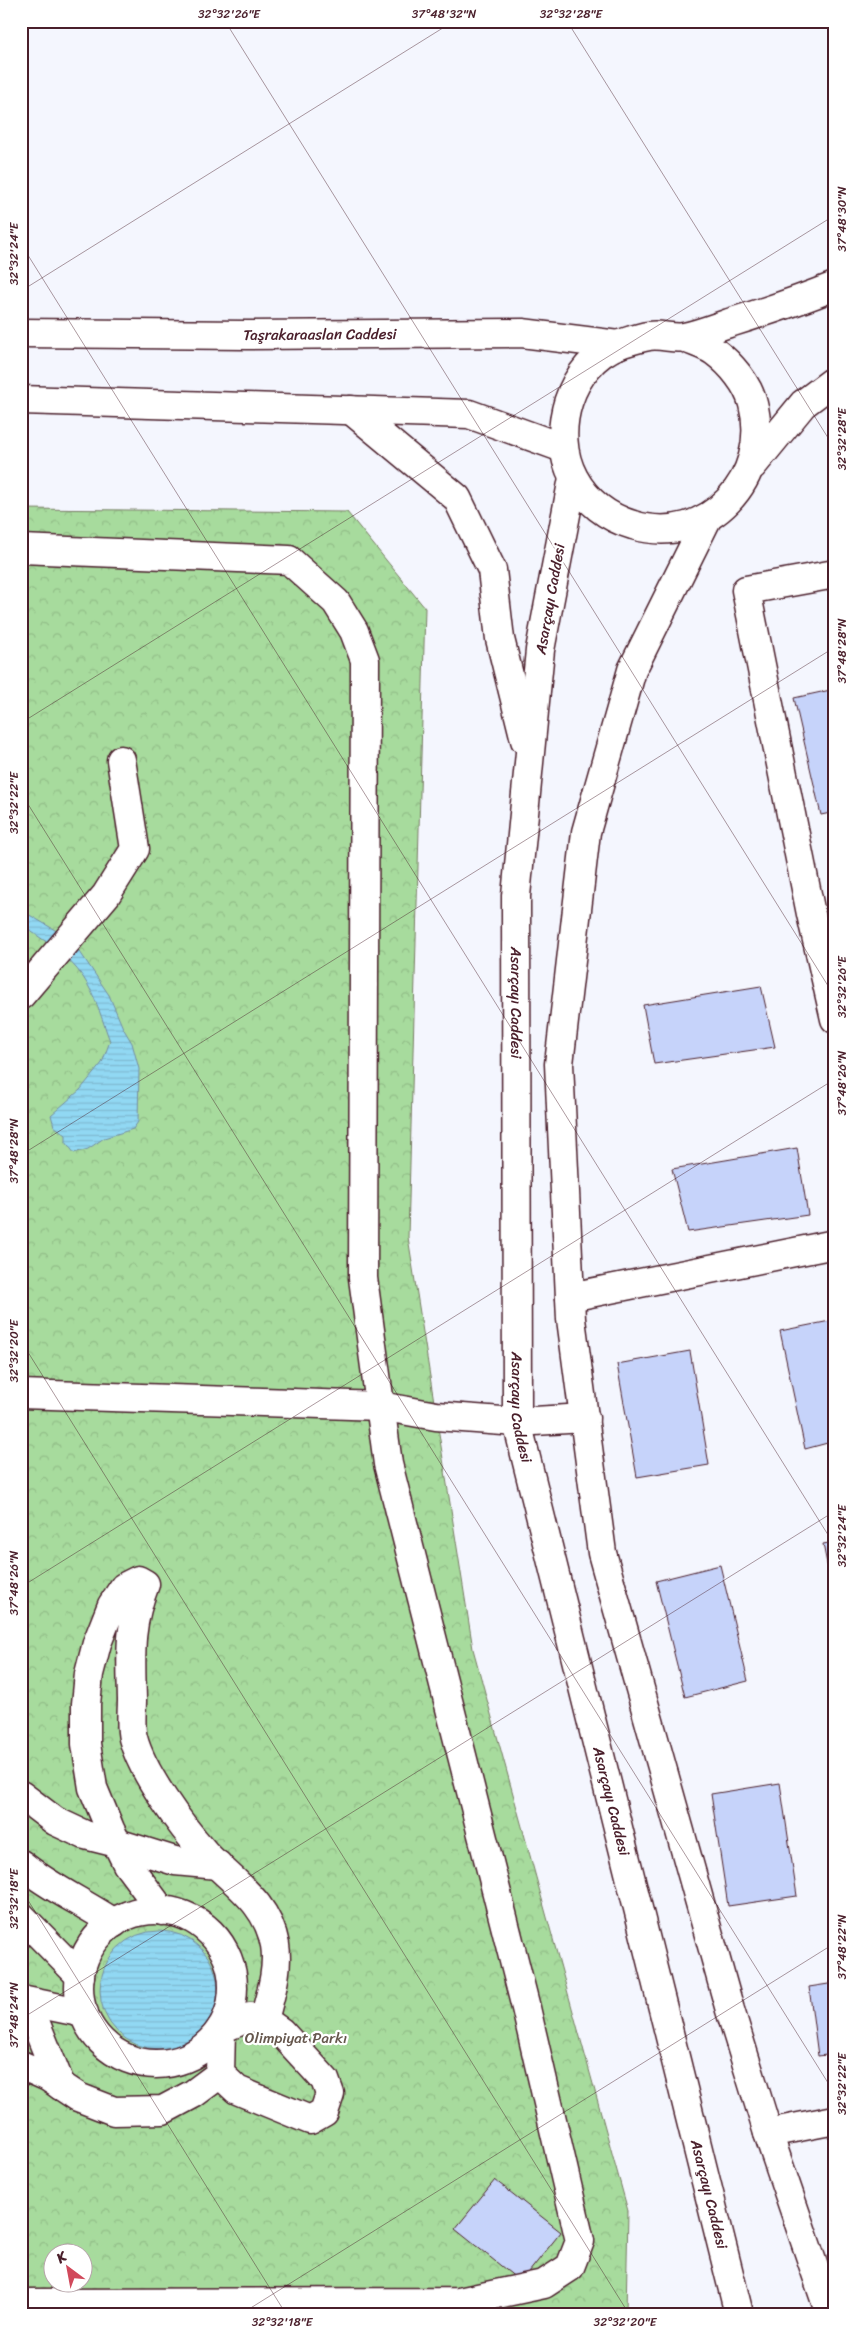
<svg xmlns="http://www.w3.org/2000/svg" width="856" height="2335" font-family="Sriracha,sans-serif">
<defs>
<pattern id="park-crowns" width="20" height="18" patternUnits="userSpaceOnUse" patternTransform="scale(1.25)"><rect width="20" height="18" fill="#a7db9d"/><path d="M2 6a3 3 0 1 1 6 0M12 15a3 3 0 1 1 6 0" fill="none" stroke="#91bc87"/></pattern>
<pattern id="water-rules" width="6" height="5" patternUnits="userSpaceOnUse" patternTransform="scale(1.25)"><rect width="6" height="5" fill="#91d8f3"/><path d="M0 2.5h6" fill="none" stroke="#7fb9d0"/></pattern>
</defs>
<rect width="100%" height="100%" fill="#f4f6fe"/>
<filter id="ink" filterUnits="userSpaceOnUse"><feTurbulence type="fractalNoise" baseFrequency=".02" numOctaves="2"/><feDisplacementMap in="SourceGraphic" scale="10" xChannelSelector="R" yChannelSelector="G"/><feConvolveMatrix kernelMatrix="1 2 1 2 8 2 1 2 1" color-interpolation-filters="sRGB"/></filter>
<g filter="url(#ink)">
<path fill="url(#park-crowns)" stroke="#787d64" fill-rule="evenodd" d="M21 509 347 512 425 608 408 1237 473 1649 628 2211 626 2314H21ZM52 2252H82V2282H52Z"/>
<path fill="url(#water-rules)" stroke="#758ea3" d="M21 910 55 930 80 952 109 995 123 1028 132 1043 139 1069 138 1122 133 1129 104 1138 88 1149 74 1153 66 1142V1135L54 1126 51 1115 80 1090 102 1063 110 1041C102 1020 96 996 83 977 69 956 43 939 21 925Z
M100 1990a59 59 0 1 1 118 0a59 59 0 1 1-118 0Z"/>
<path fill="#c6d3fa" stroke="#4a1f2b" d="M835 689V812L821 815 794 698Z
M761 986 775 1047 654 1064 643 1005Z
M797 1148 808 1215 688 1232 672 1169Z
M835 1320V1441L805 1449 780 1331Z
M690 1351 709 1465 637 1477 617 1364Z
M835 1542V1604L823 1544Z
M720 1565 748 1681 685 1697 656 1581Z
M780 1783 797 1896 728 1906 711 1794Z
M835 1983V2054L818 2056 809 1987Z
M495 2180 561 2232 521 2282 455 2229Z"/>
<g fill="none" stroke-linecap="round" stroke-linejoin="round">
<g stroke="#4a1f2b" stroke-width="31">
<g id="minor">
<path id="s1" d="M21 333 247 335 522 333 618 345"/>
<path d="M683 337C693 342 706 345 715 352 731 364 748 384 753 404 772 477 708 548 633 525 608 518 586 501 574 478 549 433 569 363 620 344 629 341 640 337 649 336 661 334 673 339 684 337 699 334 714 328 729 323 765 312 800 300 835 286"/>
<path d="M21 400 469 414 563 448"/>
<path d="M351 410 457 498 492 570 500 639 525 740"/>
<path d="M753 465 803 404 835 380"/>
<path id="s2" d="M573 478 540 650 516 896 517 1422 739 2314"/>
<path d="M708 517 632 670 586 832 559 1064 571 1319 602 1553 730 2010 768 2133 830 2314"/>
<path d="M21 549 289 560 336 602 354 631 365 660 363 1278 388 1464 526 2008 580 2241 570 2267 544 2284 459 2302 21 2303"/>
<path d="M835 574 746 590 811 914 835 1019"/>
<path d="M21 995 106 895 135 849 121 760"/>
<path d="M570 1297 835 1244"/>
<path d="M21 1394 380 1406 436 1416 517 1422 585 1418"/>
<path d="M21 1795 55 1821 85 1835 117 1843 175 1861 218 1865"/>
<path d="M21 1864C50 1888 83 1902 114 1923"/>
<circle cx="156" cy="1987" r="77"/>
<path d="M162 1911 127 1864 110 1829 93 1788 86 1744V1704L89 1674 97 1643 112 1605 124 1587 138 1580 145 1584C128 1627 131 1655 132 1700 132 1711 130 1726 133 1738 142 1773 181 1826 205 1853 233 1883 267 1901 275 1945 279 1970 270 1996 264 2020"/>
<path d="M21 1916 80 1976"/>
<path d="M21 2000 84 2013"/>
<path d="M21 2001 36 2024 61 2086"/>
<path d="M250 2017 264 2020 281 2032 325 2080 330 2094 324 2112 310 2120 237 2090 220 2074 221 2029Z"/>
<path d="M21 2065 48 2077 78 2097 114 2111 163 2110 193 2094 220 2074"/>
<path d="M768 2133 835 2120"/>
</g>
</g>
<use href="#minor" stroke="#fff" stroke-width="28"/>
</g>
</g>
<path fill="none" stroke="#4a1f2b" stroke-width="1" stroke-opacity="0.45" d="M225 21 835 997M567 21 835 449M21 244 835 1546M21 291 454 21M21 723 835 215M21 793 835 2094M21 1155 835 647M21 1341 629 2314M21 1587 835 1079M21 1889 286 2314M21 2019 835 1511M241 2314 835 1943"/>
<g text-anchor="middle" stroke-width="4.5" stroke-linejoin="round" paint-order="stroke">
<g font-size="15" fill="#4a1f2b" stroke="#fff">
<text dy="5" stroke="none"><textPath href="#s1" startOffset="299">Taşrakaraaslan Caddesi</textPath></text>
<text transform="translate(550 599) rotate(-80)" y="5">Asarçayı Caddesi</text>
<text dy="5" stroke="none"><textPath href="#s2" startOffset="529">Asarçayı Caddesi</textPath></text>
<text dy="5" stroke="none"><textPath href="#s2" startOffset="934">Asarçayı Caddesi</textPath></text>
<text dy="5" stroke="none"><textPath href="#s2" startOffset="1339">Asarçayı Caddesi</textPath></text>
<text dy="5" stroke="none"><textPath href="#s2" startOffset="1744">Asarçayı Caddesi</textPath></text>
</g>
<g font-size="15" fill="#66574d" stroke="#fff">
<text x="296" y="2043">Olimpiyat Parkı</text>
</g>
</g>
<rect width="856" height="2335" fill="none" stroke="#fff" stroke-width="55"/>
<g transform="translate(68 2268) rotate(328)"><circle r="24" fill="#ffffff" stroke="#b7a5aa"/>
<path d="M0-4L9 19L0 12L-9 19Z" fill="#d1495b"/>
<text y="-8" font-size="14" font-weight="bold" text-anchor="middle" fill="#4a1f2b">K</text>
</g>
<rect x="28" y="28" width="800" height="2280" fill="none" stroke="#4a1f2b" stroke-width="2"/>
<g font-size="12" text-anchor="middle" fill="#4a1f2b">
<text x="229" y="18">32°32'26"E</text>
<text x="444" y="18">37°48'32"N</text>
<text x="571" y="18">32°32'28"E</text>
<text transform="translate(842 219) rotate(-90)" y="4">37°48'30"N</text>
<text transform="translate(14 254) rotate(-90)" y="4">32°32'24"E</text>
<text transform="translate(842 439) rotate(-90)" y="4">32°32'28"E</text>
<text transform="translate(842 651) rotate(-90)" y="4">37°48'28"N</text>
<text transform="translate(14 803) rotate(-90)" y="4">32°32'22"E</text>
<text transform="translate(842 987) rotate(-90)" y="4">32°32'26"E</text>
<text transform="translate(842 1083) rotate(-90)" y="4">37°48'26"N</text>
<text transform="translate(14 1151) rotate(-90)" y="4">37°48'28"N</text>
<text transform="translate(14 1351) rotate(-90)" y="4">32°32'20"E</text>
<text transform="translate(842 1536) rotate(-90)" y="4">32°32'24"E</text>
<text transform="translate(14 1583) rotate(-90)" y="4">37°48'26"N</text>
<text transform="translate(14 1899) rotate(-90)" y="4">32°32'18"E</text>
<text transform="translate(842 1947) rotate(-90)" y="4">37°48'22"N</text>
<text transform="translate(14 2015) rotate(-90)" y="4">37°48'24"N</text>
<text transform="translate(842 2084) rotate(-90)" y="4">32°32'22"E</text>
<text x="282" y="2326">32°32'18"E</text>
<text x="625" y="2326">32°32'20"E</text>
</g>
</svg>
